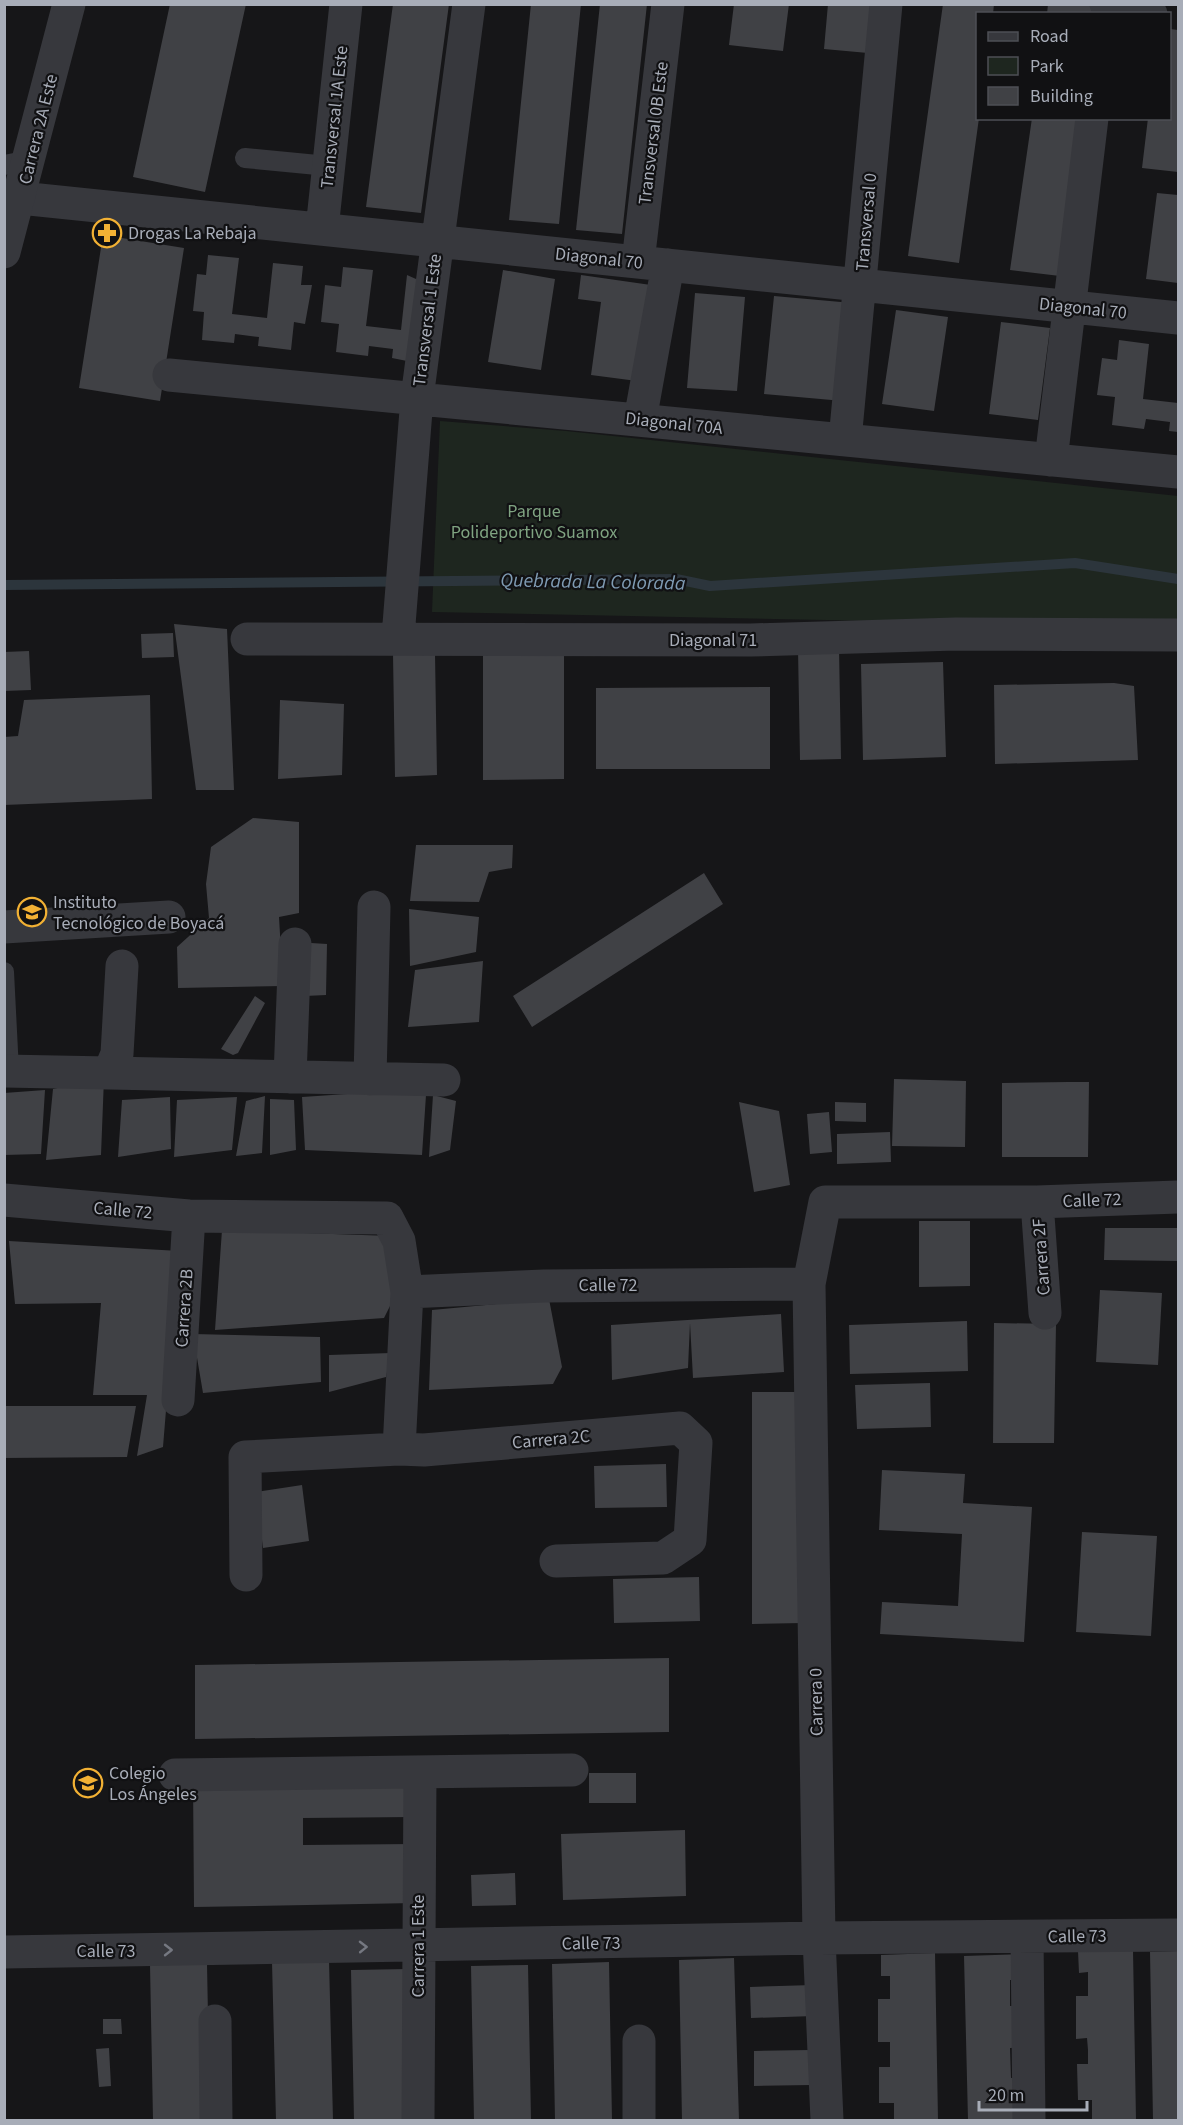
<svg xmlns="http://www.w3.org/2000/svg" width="1183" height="2125" font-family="'Source Sans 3',sans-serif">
<rect width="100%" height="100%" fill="#161618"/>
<path fill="#1e261f" d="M440 421 566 431 1178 496V627L432 612Z"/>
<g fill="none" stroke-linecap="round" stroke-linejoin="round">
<path stroke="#2c353c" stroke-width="10" d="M4 585 676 579 710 586 1075 563 1178 579"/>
</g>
<path fill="#404145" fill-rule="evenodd" d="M170 4H246L205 192 133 177Z
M393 4H449L421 213 366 207Z
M531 4H581L559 224 509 220Z
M600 4H647L622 234 576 230Z
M734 4H789L783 51 729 45Z
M828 4H874L868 53 824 49Z
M943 4H994L993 14H978L979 118 959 263 908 256Z
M1048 4H1099L1097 14H1047Z
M1170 29 1178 30V172L1142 168 1148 118H1170Z
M1032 118H1083L1060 276 1010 270Z
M1157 193 1178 195V283L1146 279Z
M103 235 184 248 160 401 79 388Z
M208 255 239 258 232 314 250 316 267 318 273 263 303 266 301 285H312L305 324 294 322 291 350 258 346 259 337 235 334 234 343 202 340 204 312 193 311 197 274 206 275Z
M343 267 373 270 366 326 401 330 407 275 425 283 412 362 392 358 393 349 369 346 368 356 336 352 339 324 321 322 325 285 341 287Z
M503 270 555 279 541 370 488 362Z
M581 275 651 285 637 381 591 375 601 302 578 299Z
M695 293 745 297 737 391 687 388Z
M774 296 852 303 843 401 764 394Z
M896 310 948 317 934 411 882 404Z
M1001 322 1050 328 1038 420 989 414Z
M1119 340 1149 344 1143 399 1178 403V432L1169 431 1170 422 1146 419 1144 429 1112 425 1115 397 1097 395 1102 358 1117 360Z
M174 624 227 629 234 790H196Z
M173 633 174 657 142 658 141 634Z
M564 648V779L483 780V649Z
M839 648 841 759 800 760 798 649Z
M29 651 31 690 4 691V652Z
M393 654H435L437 775 395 777Z
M943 662 946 757 863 760 861 664Z
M1114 683 1134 686 1138 760 995 764 994 685Z
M770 687V769H596V688Z
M150 695 152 799 4 805V737L18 736 24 700Z
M280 700 344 704 342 775 278 779Z
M253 818 299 822V913L279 917 283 986 178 988 177 947 209 918 206 884 211 847Z
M416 845H513L512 868 489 872 479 902 410 901Z
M704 873 723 904 532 1027 513 996Z
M409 909 479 917 476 952 410 966Z
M311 943 327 944 326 995 305 996Z
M483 961 479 1022 408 1027 415 970Z
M255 996 265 1003 238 1053 233 1055 221 1049Z
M104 1078 101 1155 46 1160 53 1089Z
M894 1079 966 1081 965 1147 892 1146Z
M1068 1082H1089L1088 1157H1002V1083Z
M45 1090 41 1154 4 1155V1093Z
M362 1093 426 1095 422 1155 305 1150 302 1097Z
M433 1095 456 1101 450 1150 429 1157Z
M265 1096 262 1153 236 1156 246 1101Z
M170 1097 171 1149 118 1157 122 1100Z
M237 1097 232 1150 174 1157 177 1100Z
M270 1099 294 1100 296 1150 270 1155Z
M739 1102 779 1111 790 1185 754 1192Z
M835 1102 866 1103V1122L835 1121Z
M829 1112 832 1152 810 1154 807 1114Z
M890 1132 891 1162 837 1164V1134Z
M919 1221H970V1286L919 1287Z
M1105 1228H1178V1261L1104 1260Z
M222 1230 391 1236 399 1288 384 1318 215 1330Z
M9 1241 179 1251 163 1447 137 1456 147 1395H93L101 1303 15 1304Z
M1100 1290 1162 1293 1158 1365 1096 1362Z
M549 1299 562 1367 553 1384 429 1390 432 1310Z
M781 1314 784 1372 693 1378 690 1323 688 1368 612 1380 611 1325Z
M967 1321 968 1371 850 1374 849 1325Z
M994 1323 1056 1324 1054 1443H993Z
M193 1334 320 1337 321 1382 203 1393Z
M391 1353 386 1377 329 1392V1355Z
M930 1383 931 1427 857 1429 855 1385Z
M752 1392H803V1623L752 1624Z
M4 1406H136L127 1457 4 1458Z
M666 1464 667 1507 595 1508 594 1466Z
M882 1470 965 1474 963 1503 1032 1507 1024 1642 880 1634 882 1602 958 1606 962 1534 879 1530Z
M302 1485 309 1541 263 1548 256 1492Z
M1082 1532 1157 1536 1151 1636 1076 1632Z
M699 1577 700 1621 614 1623 613 1579Z
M669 1658V1732L195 1739V1665Z
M589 1773H636V1803H589Z
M400 1776 417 1782 415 1903 194 1907 193 1779ZM414 1817V1844L303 1845V1818Z
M685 1830 686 1896 563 1900 561 1834Z
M515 1873 516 1905 472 1906 471 1875Z
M1133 1950 1136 2120H1092V2100H1078L1077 2064H1088V2050L1087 2038 1076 2039V1996H1088V1972L1079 1973 1078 1951Z
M1178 1951V2120H1153L1150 1952Z
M935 1953 938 2120H894V2103H879V2067H890V2042H878V1999H890V1976H881V1955Z
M1023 1954V1979L1010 1980V2006H1024L1025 2047 1010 2048 1011 2078 1025 2077 1016 2120H968L964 1956Z
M734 1958 739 2120H682L679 1960Z
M329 1960 333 2120H276L272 1962Z
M609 1962 612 2120H555L552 1964Z
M207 1964 210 2120H153L150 1965Z
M528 1965 531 2120H474L471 1966Z
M408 1969 411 2120H354L351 1970Z
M813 1985 814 2016 751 2018 750 1987Z
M103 2019H121L122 2034H103Z
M109 2048 111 2086 99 2087 96 2049Z
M810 2050 811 2085 754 2086V2051Z"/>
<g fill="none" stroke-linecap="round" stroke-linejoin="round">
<path stroke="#37383d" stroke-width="20" d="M245 158 328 166
M4 165 30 160
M4 972 9 1071"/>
<path stroke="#37383d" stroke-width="33" d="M1106 4 1151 14
M20 198 1178 318
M322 229 346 4
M638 262 668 4
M169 375 1178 472
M640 420 668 265
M845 440 886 4
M1051 460 1092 118
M398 637 417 398 469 4
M247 639 751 640 956 634 1178 635
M4 927 169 917
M4 1071 109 1073 117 1054 122 966
M109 1073 444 1080
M290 1077 295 944
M370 1079 374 907
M4 1200 189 1216 387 1218 399 1241 407 1292 399 1449 424 1450 680 1428 696 1443 690 1540 663 1558 556 1561
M1037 1202 1045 1313
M407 1292 544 1286 809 1284
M178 1400 189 1216
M246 1575 245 1457 399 1449
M175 1775 572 1770
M1027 1937 1029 2120
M4 1952 819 1938 1178 1935
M215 2021 216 2120
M639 2041V2120
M418 2120 420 1772
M827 2120 819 1938 809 1284 825 1202H1037L1178 1197"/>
<path stroke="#37383d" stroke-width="33" d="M4 252 69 4"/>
</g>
<defs><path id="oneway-chevron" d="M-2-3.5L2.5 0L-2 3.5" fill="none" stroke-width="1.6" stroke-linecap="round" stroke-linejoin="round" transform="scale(1.5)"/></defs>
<g stroke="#757881">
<use href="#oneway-chevron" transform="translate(363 1947) rotate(-1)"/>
<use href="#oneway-chevron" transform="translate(168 1950)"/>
</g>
<defs>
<g id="pharmacy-ring" transform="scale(1.5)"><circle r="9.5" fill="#111113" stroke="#f2b134" stroke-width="1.5"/><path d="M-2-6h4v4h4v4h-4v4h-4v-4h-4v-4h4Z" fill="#f2b134"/></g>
<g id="school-ring" transform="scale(1.5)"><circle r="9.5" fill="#111113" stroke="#f2b134" stroke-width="1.5"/><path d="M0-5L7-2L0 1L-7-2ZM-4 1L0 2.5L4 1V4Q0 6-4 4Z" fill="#f2b134"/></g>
</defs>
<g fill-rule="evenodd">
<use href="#pharmacy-ring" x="107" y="233"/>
<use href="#school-ring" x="32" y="912"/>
<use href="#school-ring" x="88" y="1783"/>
</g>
<g text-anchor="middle" stroke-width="4.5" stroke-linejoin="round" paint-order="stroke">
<g font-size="18" fill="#a8adb8" stroke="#111113">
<text transform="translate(334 117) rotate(-84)" y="6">Transversal 1A Este</text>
<text transform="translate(38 129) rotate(-76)" y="6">Carrera 2A Este</text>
<text transform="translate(653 133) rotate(-83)" y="6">Transversal 0B Este</text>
<text transform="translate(866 222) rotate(-85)" y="6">Transversal 0</text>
<text transform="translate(599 258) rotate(6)" y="6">Diagonal 70</text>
<text transform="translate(1083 308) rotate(6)" y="6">Diagonal 70</text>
<text transform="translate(427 320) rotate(-83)" y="6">Transversal 1 Este</text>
<text transform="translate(674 423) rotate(6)" y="6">Diagonal 70A</text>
<text x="713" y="646">Diagonal 71</text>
<text transform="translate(1092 1200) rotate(-2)" y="6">Calle 72</text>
<text transform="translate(123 1210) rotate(5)" y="6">Calle 72</text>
<text transform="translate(1041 1257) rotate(-94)" y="6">Carrera 2F</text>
<text x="608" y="1291">Calle 72</text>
<text transform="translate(184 1308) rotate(-86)" y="6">Carrera 2B</text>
<text transform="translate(551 1439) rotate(-5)" y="6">Carrera 2C</text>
<text transform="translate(816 1702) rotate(-91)" y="6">Carrera 0</text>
<text transform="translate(1077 1936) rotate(-1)" y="6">Calle 73</text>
<text transform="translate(591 1943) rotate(-1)" y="6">Calle 73</text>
<text transform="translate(418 1946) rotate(-90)" y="6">Carrera 1 Este</text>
<text x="106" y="1957">Calle 73</text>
</g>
<g font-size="18" fill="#a8adb8" stroke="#111113" text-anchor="start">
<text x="128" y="239">Drogas La Rebaja</text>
<text x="53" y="908">Instituto<tspan x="53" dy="21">Tecnológico de Boyacá</tspan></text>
<text x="109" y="1779">Colegio<tspan x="109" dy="21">Los Ángeles</tspan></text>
</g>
<g font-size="18" fill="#7fa381" stroke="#111113">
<text x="534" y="517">Parque<tspan x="534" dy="21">Polideportivo Suamox</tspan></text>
</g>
<g font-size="20" font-style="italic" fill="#7f9bb3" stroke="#111113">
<text transform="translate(593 581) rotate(1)" y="7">Quebrada La Colorada</text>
</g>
</g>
<rect width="1183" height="2125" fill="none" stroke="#a8adb8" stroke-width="12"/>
<rect x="976" y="12" width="195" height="108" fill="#111113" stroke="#4d4f55" stroke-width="1.5"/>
<rect x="988" y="32" width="30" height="9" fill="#37383d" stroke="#4d4f55" stroke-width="1.5"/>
<text x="1030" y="42" font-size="18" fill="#a8adb8">Road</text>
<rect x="988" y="57" width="30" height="18" fill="#1e261f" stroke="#4d4f55" stroke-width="1.5"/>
<text x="1030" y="72" font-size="18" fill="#a8adb8">Park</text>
<rect x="988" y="87" width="30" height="18" fill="#404145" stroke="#4d4f55" stroke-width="1.5"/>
<text x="1030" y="102" font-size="18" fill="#a8adb8">Building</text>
<path d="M979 2101v9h108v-9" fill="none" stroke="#a8adb8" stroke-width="3"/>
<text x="988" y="2101" font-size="18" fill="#a8adb8" stroke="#111113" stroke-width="4.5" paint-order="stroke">20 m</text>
</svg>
